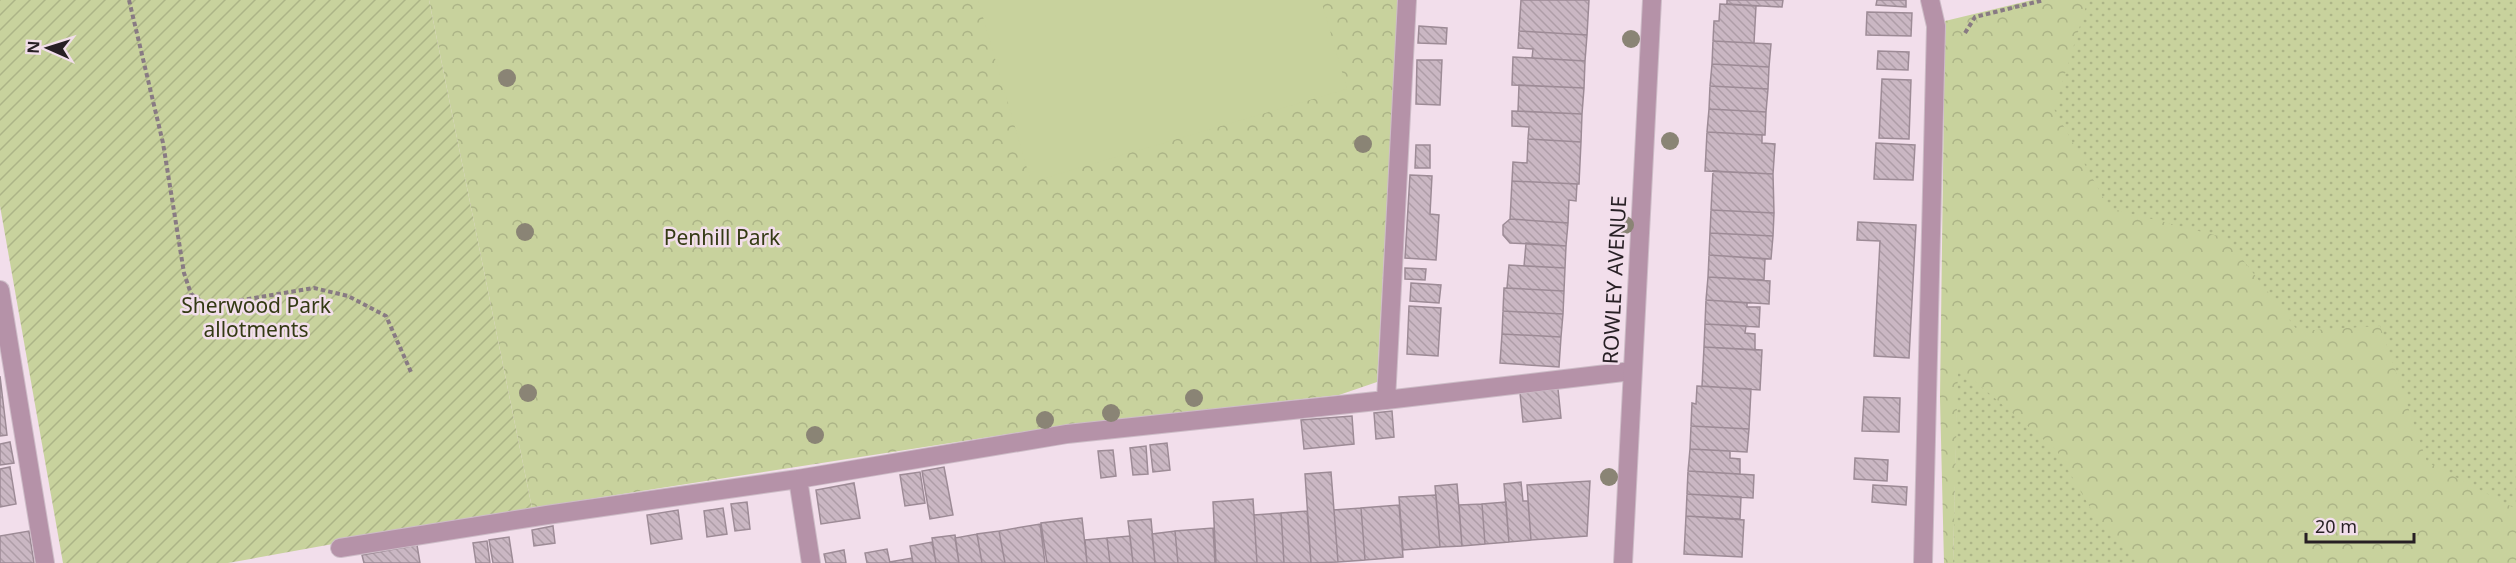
<svg xmlns="http://www.w3.org/2000/svg" width="2516" height="563" font-family="'Noto Sans',sans-serif">
<defs>
<pattern id="grass-dots" width="8" height="8" patternUnits="userSpaceOnUse" patternTransform="scale(1.5)"><rect width="8" height="8" fill="#c8d29d"/><path d="M2 2h.1M6 6h.1" fill="none" stroke="#acb487" stroke-width="1.8" stroke-linecap="round"/></pattern>
<pattern id="forest-crowns" width="20" height="18" patternUnits="userSpaceOnUse" patternTransform="scale(1.5)"><rect width="20" height="18" fill="#c8d29d"/><path d="M2 6a3 3 0 1 1 6 0M12 15a3 3 0 1 1 6 0" fill="none" stroke="#acb487"/></pattern>
<pattern id="garden-furrows" width="10" height="10" patternUnits="userSpaceOnUse" patternTransform="scale(1.5)"><rect width="10" height="10" fill="#c8d29d"/><path d="M-1 1l2-2M0 10L10 0M9 11l2-2" fill="none" stroke="#acb487"/></pattern>
<pattern id="building-back-hatch" width="6" height="6" patternUnits="userSpaceOnUse" patternTransform="scale(1.5)"><rect width="6" height="6" fill="#cab7c3"/><path d="M-1 5l2 2M0 0l6 6M5-1l2 2" fill="none" stroke="#ae9da7"/></pattern>
</defs>
<rect width="100%" height="100%" fill="#f2deeb"/>
<path fill="url(#grass-dots)" d="M2060 0H2516V563H1953L1964 52Z"/>
<path fill="url(#forest-crowns)" d="M429 0H1398L1377 382 1339 395 1067 425 532 508Z
M2032 0H2088L2054 109 2109 208 2226 238 2298 331 2380 326 2427 462 2516 509V563H2143L2098 521 2057 451 1958 367 1953 563H1944L1940 398 1945 21Z"/>
<path fill="url(#garden-furrows)" d="M0 0H429L532 508 228 563H63L0 206Z"/>
<path fill="#c8d29d" d="M978 0H1321L1347 89 1031 182Z"/>
<path fill="url(#building-back-hatch)" stroke="#9d8b96" stroke-width="1.5" d="M1521 0H1589L1587 35 1519 31Z
M1727 0H1783L1782 7 1727 4Z
M1877 0H1906V7L1876 5Z
M1720 4 1756 6 1754 43 1713 41 1714 21H1719Z
M1867 12 1912 13 1911 36 1866 35Z
M1419 26 1447 28 1446 44 1418 43Z
M1519 31 1587 35 1585 61 1532 58 1533 49 1518 48Z
M1713 41 1771 44 1769 67 1712 64Z
M1878 51 1909 52 1908 70 1877 69Z
M1513 57 1585 61 1584 88 1512 85Z
M1417 60H1442L1440 105 1416 104Z
M1712 64 1769 67 1768 89 1710 86Z
M1882 79 1911 80 1909 139 1879 138Z
M1519 85 1584 88 1582 114 1518 111Z
M1710 86 1768 89 1766 112 1709 109Z
M1709 109 1766 112 1765 135 1707 132Z
M1512 111 1582 114 1581 142 1528 139 1529 127 1512 126Z
M1707 132 1762 135V143L1775 144 1773 174 1705 171Z
M1528 139 1581 142 1579 184 1512 181 1513 162 1527 163Z
M1876 143 1915 145 1913 180 1874 179Z
M1416 145H1430V168H1415Z
M1713 171 1773 174 1774 213 1711 210Z
M1410 175 1432 176 1430 214 1439 215 1436 260 1405 258Z
M1512 181 1577 184 1576 201 1569 200 1568 223 1510 219Z
M1711 210 1774 213 1773 236 1710 233Z
M1510 219 1568 223 1566 246 1510 243 1503 235V225Z
M1858 222 1916 225 1909 358 1874 356 1880 241 1857 240Z
M1710 233 1773 236 1771 259 1709 255Z
M1526 243 1566 246 1565 268 1524 266Z
M1709 255 1765 259 1764 280 1708 277Z
M1509 265 1565 268 1564 291 1507 288Z
M1405 268 1426 269 1425 280 1405 279Z
M1708 277 1770 281 1769 304 1706 300Z
M1411 283 1441 285 1439 303 1410 301Z
M1504 288 1564 291 1563 314 1503 311Z
M1706 300 1747 303V307H1760L1759 327 1705 324Z
M1409 306 1441 308 1438 356 1407 354Z
M1503 311 1563 314 1561 337 1502 334Z
M1705 324 1746 326 1745 333 1755 334V350L1704 347Z
M1502 334 1561 337 1559 367 1500 363Z
M1704 347 1762 350 1760 390 1702 386Z
M0 376 7 435 0 436Z
M1697 386 1751 389 1749 429 1691 426 1692 403 1696 404Z
M1558 389 1561 418 1523 422 1520 393Z
M1864 397 1900 398 1899 432 1862 431Z
M1392 411 1394 437 1376 439 1374 413Z
M1352 416 1354 444 1304 449 1301 420Z
M1691 426 1749 429 1747 452 1690 449Z
M10 442 14 463 0 465V444Z
M1167 443 1170 470 1153 472 1150 445Z
M1146 446 1148 474 1133 475 1130 448Z
M1690 449 1730 451V458L1740 459V474L1688 471Z
M1113 450 1116 476 1101 478 1098 451Z
M1855 458 1888 460 1887 481 1854 479Z
M10 467 16 504 0 507V469Z
M944 467 953 515 930 519 922 471Z
M1688 471 1754 475 1753 498 1687 494Z
M920 472 925 503 905 506 900 475Z
M1331 472 1338 562 1311 563 1305 474Z
M1590 481 1587 536 1531 540 1527 485Z
M1521 482 1523 501H1528L1531 540 1509 542 1504 484Z
M854 483 860 518 821 524 816 490Z
M1457 484 1462 546 1440 547 1435 486Z
M1873 485 1907 487 1906 505 1872 502Z
M1687 494 1741 497 1740 519 1686 516Z
M1436 495 1440 547 1403 550 1399 497Z
M1253 499 1257 563H1216L1213 502Z
M747 502 750 529 735 531 731 504Z
M1506 502 1509 542 1485 544 1482 504Z
M1482 504 1485 544 1462 546 1459 505Z
M1399 505 1403 557 1365 560 1361 508Z
M723 508 727 534 707 537 704 511Z
M1361 508 1365 560 1338 562 1334 510Z
M678 510 682 539 651 544 647 515Z
M1307 511 1311 563H1284L1281 513Z
M1281 513 1284 563H1257L1254 515Z
M1686 516 1744 520 1742 557 1684 554Z
M1082 518 1087 563H1047L1041 523Z
M1151 519 1155 563H1133L1128 521Z
M1040 524 1045 563H1005L999 531Z
M553 526 555 543 534 546 532 530Z
M1213 528 1215 563H1178L1175 531Z
M29 531 34 563H0V536Z
M999 531 1005 563H982L977 534Z
M1175 531 1178 563H1155L1152 534Z
M977 534 982 563H959L955 538Z
M955 535 959 563H936L932 538Z
M1130 536 1133 563H1110L1107 538Z
M509 537 513 563H493L489 540Z
M1107 538 1110 563H1087L1085 540Z
M487 541 490 563H476L473 543Z
M932 542 936 563H913L910 546Z
M417 545 420 563H364L362 555Z
M887 549 890 563H867L865 553Z
M844 550 846 563H826L824 554Z
M912 558 913 563H890V562Z"/>
<g fill="none" stroke-linecap="round" stroke-linejoin="round">
<g stroke="#cdbcc7" stroke-width="20">
<path id="lane" d="M1407 0 1386 400 1632 371
M0 290 45 563
M798 479 1067 434 1386 400
M340 548 547 515 798 479 811 563
M1923 563 1936 26 1930 0"/>
</g>
<g stroke="#cdbcc7" stroke-width="20">
<path id="street" d="M1623 563 1652 0"/>
</g>
<path stroke="#887a83" stroke-width="4" stroke-dasharray="4.5 3" stroke-linecap="butt" d="M129 0 163 143 184 273 191 294 204 303 218 304 314 288 348 296 386 316 411 372
M1965 33 1975 17 2044 0"/>
<use href="#lane" stroke="#b592a8" stroke-width="18"/>
<use href="#street" stroke="#b592a8" stroke-width="18"/>
</g>
<g fill="#8a8475">
<circle cx="1631" cy="39" r="9"/>
<circle cx="507" cy="78" r="9"/>
<circle cx="1670" cy="141" r="9"/>
<circle cx="1363" cy="144" r="9"/>
<circle cx="1625" cy="225" r="9"/>
<circle cx="525" cy="232" r="9"/>
<circle cx="528" cy="393" r="9"/>
<circle cx="1194" cy="398" r="9"/>
<circle cx="1111" cy="413" r="9"/>
<circle cx="1045" cy="420" r="9"/>
<circle cx="815" cy="435" r="9"/>
<circle cx="1609" cy="477" r="9"/>
</g>
<g text-anchor="middle" stroke-width="5" stroke-linejoin="round" paint-order="stroke">
<g font-size="21" fill="#343a14" stroke="#f2deeb">
<text x="722" y="245">Penhill Park</text>
<text x="256" y="313">Sherwood Park<tspan x="256" dy="24">allotments</tspan></text>
</g>
<g font-size="21" fill="#271f24" stroke="#f2deeb">
<text transform="translate(1615 280) rotate(-87)" y="7">ROWLEY AVENUE</text>
</g>
</g>
<g transform="translate(48 48) rotate(273)" stroke="#f2deeb" stroke-width="4.5" paint-order="stroke">
<path d="M0-4.5L10 22L0 15L-10 22Z" fill="#271f24"/>
<text y="-9" font-size="16" font-weight="bold" text-anchor="middle" fill="#271f24">N</text>
</g>
<path d="M2306 533v9h108v-9" fill="none" stroke="#271f24" stroke-width="3"/>
<text x="2315" y="533" font-size="18" fill="#271f24" stroke="#f2deeb" stroke-width="4.5" paint-order="stroke">20 m</text>
</svg>
